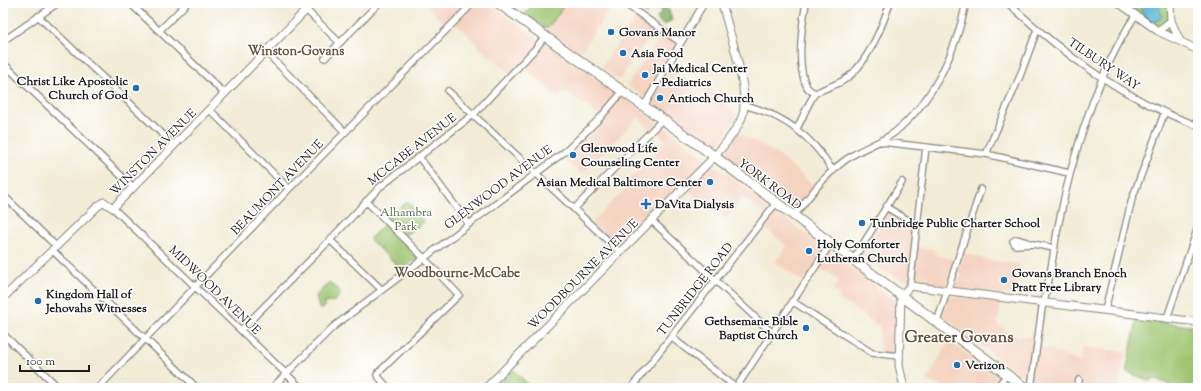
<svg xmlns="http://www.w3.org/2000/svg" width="1201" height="391" font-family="'Sorts Mill Goudy',serif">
<rect width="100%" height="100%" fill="#fff"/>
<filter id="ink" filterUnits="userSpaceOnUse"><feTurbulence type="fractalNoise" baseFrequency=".025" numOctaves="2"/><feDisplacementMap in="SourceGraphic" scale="8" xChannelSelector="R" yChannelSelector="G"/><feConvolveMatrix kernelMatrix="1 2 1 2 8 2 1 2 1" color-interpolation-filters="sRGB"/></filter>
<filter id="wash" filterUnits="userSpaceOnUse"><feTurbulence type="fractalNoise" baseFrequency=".012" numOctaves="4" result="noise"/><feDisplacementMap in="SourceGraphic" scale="16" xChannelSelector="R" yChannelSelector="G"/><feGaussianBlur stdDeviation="0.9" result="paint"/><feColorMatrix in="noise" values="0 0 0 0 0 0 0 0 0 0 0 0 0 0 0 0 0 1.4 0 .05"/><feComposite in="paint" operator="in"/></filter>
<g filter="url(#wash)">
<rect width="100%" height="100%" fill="#f2ecd6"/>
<path fill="#f5d3c1" d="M424 3H487L643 111 896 302 894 356 879 355 880 326 838 298 840 294 833 290 839 281 815 265 804 282 775 262 787 246 760 224 766 216 743 197 726 219 716 210 713 213 685 186 619 252 590 224 631 183 629 180 666 141 654 128 651 131 638 118 582 174 557 155 600 116 566 91 559 98 521 64 512 74 482 50 454 21 448 27Z
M566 3H614L580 53 547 29Z
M638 15 656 28 619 80 601 67Z
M664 33 677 42 645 98 627 85Z
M670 68 695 84 703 82 737 115 716 148 651 101Z
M739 133 777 154 814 186 797 209 723 154Z
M889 211 916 228 913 247 935 249V254L954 260 945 286 915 283 895 277 887 273 861 255Z
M965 253 987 260 1020 264 1015 296 954 288 962 276 958 273Z
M950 296 1001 302 998 325 1016 336 1038 338V345L1080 362 1084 347 1126 352 1118 388H1038L943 316Z
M949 341 999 378 1015 388H949L926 381Z"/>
<path fill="#9dc470" stroke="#5c7046" d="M533 3H566L547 29 525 14Z
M1122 3H1168L1176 35 1174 38Z
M408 201 424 222 405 235 387 218Z
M386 223 418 255 417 258 402 270 369 239Z
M329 282 340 291V295L335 301 324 303V308L319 309 316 296Z
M1137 319 1198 327V388H1168L1169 384 1152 378 1151 381 1126 372Z
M513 369 532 388H494Z"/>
<path fill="#7eaa62" stroke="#4d633f" d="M646 3H664L669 10 672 20 664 25 659 22 657 18 662 11 657 6 652 5 647 14 642 10Z"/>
<path fill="#53b5d2" stroke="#386877" d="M1143 3H1158L1162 16 1159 20 1153 22 1145 17 1141 10Z"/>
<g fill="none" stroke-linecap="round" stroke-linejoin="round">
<path stroke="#53b5d2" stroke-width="1.5" d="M1131 3 1137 4
M1139 5 1142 7"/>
</g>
</g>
<g filter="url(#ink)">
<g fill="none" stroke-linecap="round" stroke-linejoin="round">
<g stroke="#878479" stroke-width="8">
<path id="minor" d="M130 3 225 94
M299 3 340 43
M624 3 680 42
M806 3C802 25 796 64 806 85 807 89 811 91 815 93
M1008 3C1065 56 1124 99 1198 126
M38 16 174 145
M159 31 187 3
M3 41 58 3
M266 52 345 132
M325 58 379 3
M3 63 133 187
M448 91 620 252
M744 105C784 115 812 136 833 171
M644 106 704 3
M210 110 289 189
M797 128C801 122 811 96 816 93 828 86 843 84 853 73 871 55 882 27 890 3
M882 142 986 154 1069 173
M986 154 1020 76 1037 30
M419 157 468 223
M3 195 56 246
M366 201 419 253 459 295 378 373 377 375 388 388
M886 207 918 226
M113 208 301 388
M574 209 663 119
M794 216C811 194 828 170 853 155 867 146 882 142 895 132 934 100 956 51 966 3
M651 220 772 333
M330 240 382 290
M1033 244 1015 245 1013 241 1017 239 1033 244 1054 248
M52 250 197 388
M853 260 902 182
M910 286 926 147
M792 301 872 353 899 356
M1105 310 1132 199 1164 114
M1167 318 1198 227
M937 322 981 189
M241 330 330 240 380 187 474 114 536 48 545 36
M3 334 59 388
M671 337 737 388
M634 384 639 388
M98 388 289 189 473 3
M272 388 333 327 567 150 599 119 623 91
M631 388 776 203
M736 388 831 243
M997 388 1007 374
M1031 388 1042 308C1051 280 1053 250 1059 222 1072 156 1098 72 1135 16
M1077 388 1079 380"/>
</g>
<g stroke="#878479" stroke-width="9">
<path id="tertiary" d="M1119 3 1158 31 1198 50
M1170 3 1171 21 1180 41
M1158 31 1171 21
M3 298 98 206 104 202 113 208 313 3
M486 388 714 157C724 145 737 131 742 117 751 91 728 30 722 3
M904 388 899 365 901 296 910 286 1198 322"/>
</g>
<g stroke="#878479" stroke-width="11">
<path id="primary" d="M498 3 710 153 1025 388"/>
</g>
<use href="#minor" stroke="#fff" stroke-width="5.5"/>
<use href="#tertiary" stroke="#fff" stroke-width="7"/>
<use href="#primary" stroke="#fff" stroke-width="9"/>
</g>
</g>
<g fill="#1f6fb2" stroke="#fff" stroke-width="1.5">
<circle cx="611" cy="32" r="4"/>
<circle cx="623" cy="53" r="4"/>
<circle cx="645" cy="75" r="4"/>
<circle cx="136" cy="88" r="4"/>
<circle cx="660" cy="98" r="4"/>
<circle cx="573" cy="155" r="4"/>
<circle cx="710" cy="182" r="4"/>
<path d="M644 198h4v4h4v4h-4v4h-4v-4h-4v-4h4z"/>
<circle cx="862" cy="223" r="4"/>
<circle cx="809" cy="251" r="4"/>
<circle cx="1004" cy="280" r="4"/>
<circle cx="38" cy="301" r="4"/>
<circle cx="806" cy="328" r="4"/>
<circle cx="957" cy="365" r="4"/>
</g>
<g text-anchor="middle" stroke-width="3" stroke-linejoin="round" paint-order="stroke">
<g font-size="12" font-weight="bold" fill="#1c1c1c" stroke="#fff" text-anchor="start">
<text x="619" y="36">Govans Manor</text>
<text x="631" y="57">Asia Food</text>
<text x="653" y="72">Jai Medical Center<tspan x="653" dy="14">– Pediatrics</tspan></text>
<text x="128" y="85" text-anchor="end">Christ Like Apostolic<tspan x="128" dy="14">Church of God</tspan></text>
<text x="668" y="102">Antioch Church</text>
<text x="581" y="152">Glenwood Life<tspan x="581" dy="14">Counseling Center</tspan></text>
<text x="702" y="186" text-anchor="end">Asian Medical Baltimore Center</text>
<text x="655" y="208">DaVita Dialysis</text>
<text x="870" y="227">Tunbridge Public Charter School</text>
<text x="817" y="248">Holy Comforter<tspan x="817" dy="14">Lutheran Church</tspan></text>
<text x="1012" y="277">Govans Branch Enoch<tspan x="1012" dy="14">Pratt Free Library</tspan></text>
<text x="46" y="298">Kingdom Hall of<tspan x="46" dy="14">Jehovahs Witnesses</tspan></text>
<text x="798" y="325" text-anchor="end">Gethsemane Bible<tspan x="798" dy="14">Baptist Church</tspan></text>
<text x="965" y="369">Verizon</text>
</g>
<g font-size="12" fill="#1c1c1c" stroke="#fff">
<text transform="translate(1104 64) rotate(34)" y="4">TILBURY WAY</text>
<text transform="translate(412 149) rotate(-38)" y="4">MCCABE AVENUE</text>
<text transform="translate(153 152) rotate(-45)" y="4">WINSTON AVENUE</text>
<text transform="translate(770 184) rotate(37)" y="4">YORK ROAD</text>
<text transform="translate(277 187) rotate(-46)" y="4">BEAUMONT AVENUE</text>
<text transform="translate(498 187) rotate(-37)" y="4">GLENWOOD AVENUE</text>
<text transform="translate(583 274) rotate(-45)" y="4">WOODBOURNE AVENUE</text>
<text transform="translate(695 289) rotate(-52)" y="4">TUNBRIDGE ROAD</text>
<text transform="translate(215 290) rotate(44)" y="4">MIDWOOD AVENUE</text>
</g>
<g font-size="12" fill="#505f3e" stroke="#fff">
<text x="406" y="216">Alhambra<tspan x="406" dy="14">Park</tspan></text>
</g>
<g font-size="13" font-weight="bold" fill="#63533e" stroke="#fff">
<text x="296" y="55">Winston-Govans</text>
<text x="457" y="277">Woodbourne-McCabe</text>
</g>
<g font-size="16" font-weight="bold" fill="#63533e" stroke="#fff">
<text x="959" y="342">Greater Govans</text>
</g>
</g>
<rect width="1201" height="391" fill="none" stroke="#fff" stroke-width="16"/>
<path d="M20 365v6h69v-6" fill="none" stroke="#1c1c1c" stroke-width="2"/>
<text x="26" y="365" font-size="12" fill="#1c1c1c" stroke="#ffffff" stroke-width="3" paint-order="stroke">100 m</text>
</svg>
